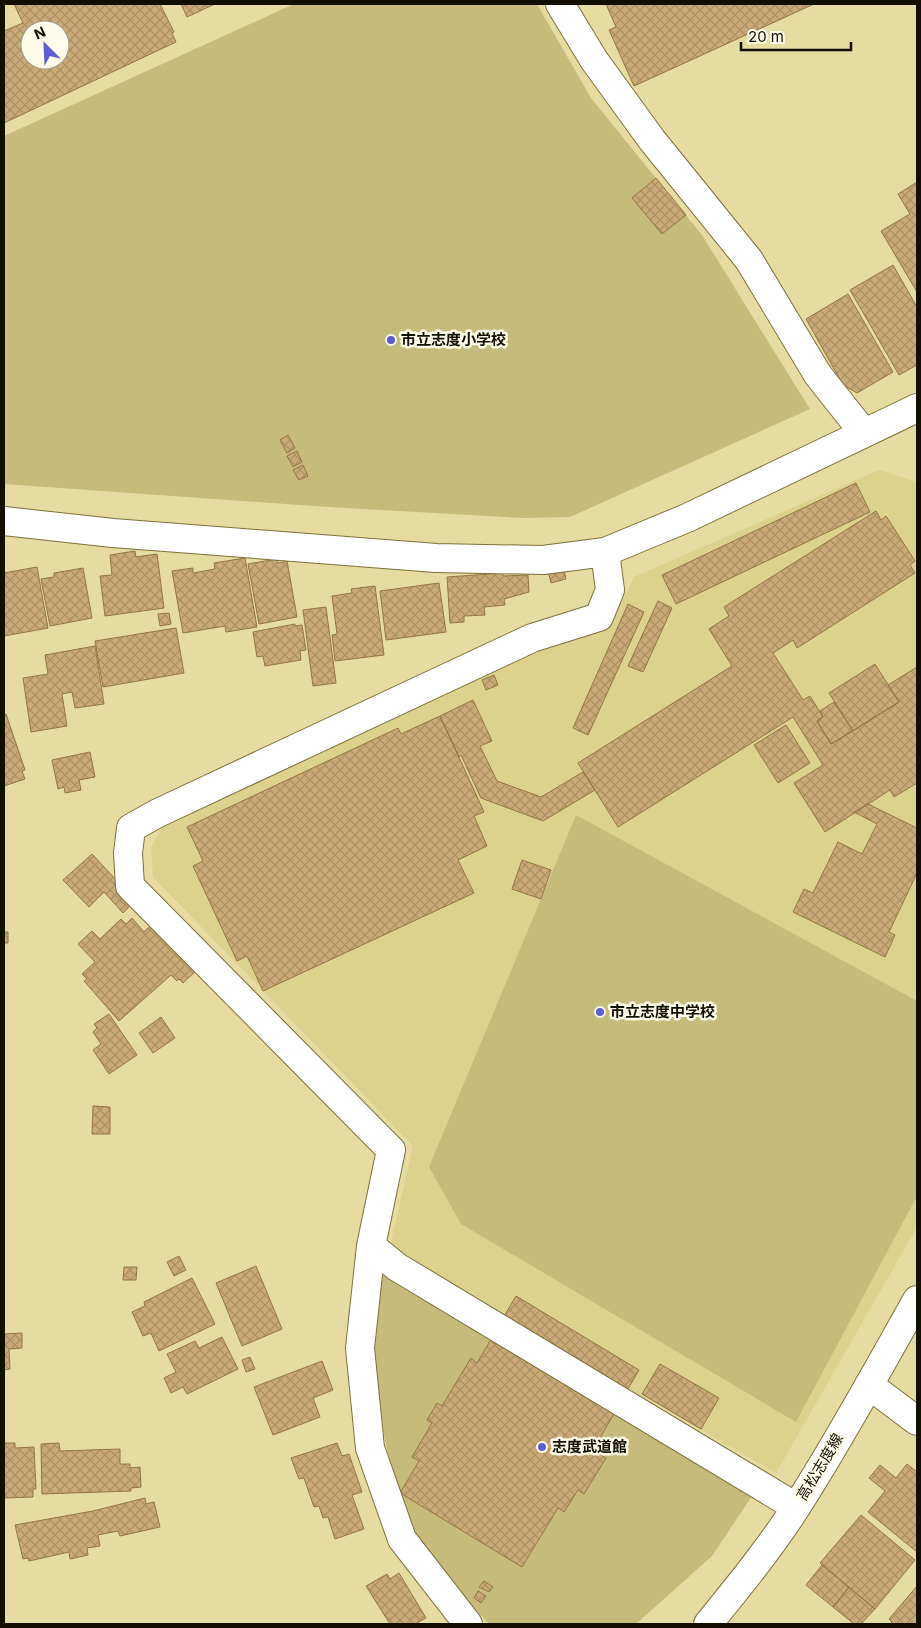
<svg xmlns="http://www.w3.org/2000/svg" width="921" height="1628" font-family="Inter,'Noto Sans JP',sans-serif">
<defs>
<pattern id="building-cross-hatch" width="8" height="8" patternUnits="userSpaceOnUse" patternTransform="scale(1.25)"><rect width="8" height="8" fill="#caaa77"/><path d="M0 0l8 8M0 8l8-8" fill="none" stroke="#ac9165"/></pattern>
</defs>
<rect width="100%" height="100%" fill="#e6dba1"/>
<path fill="#ddd18e" d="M879 470 917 482V1227L776 1473 389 1251 413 1146 153 877 151 848 169 816 615 616 634 577Z"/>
<path fill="#c7bb7b" d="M294 4H537L591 98 702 235 810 409 570 517 522 518 328 507 4 484V136Z
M576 815 917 1001V1196L796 1422 461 1224 429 1167Z
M379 1261 760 1484 712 1556 636 1624H489L424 1553 398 1501 379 1411 374 1339Z"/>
<path fill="url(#building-cross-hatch)" stroke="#937543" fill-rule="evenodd" d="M14 4H160L174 32 172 33 176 42 4 123V31L23 23ZM30 30H60V60H30Z
M181 4H215L187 17Z
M606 4H814L634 86 609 30 616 27Z
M656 178 686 215 662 234 632 198Z
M917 182V292L881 231 910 214 898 194Z
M893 265 917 307V365L899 375 850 290Z
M848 294 893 372 857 393 843 385 806 319Z
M288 435 295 448 287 453 280 440Z
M297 451 302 462 293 467 287 456Z
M303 465 308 476 299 480 293 470Z
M856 483 870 512 676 604 662 575Z
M876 511 881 520 886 516 915 561 910 565 915 573 797 648 793 640 773 653 803 700 810 696 823 717 817 721 831 744 899 702 888 685 917 667V783L894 797 890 790 825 832 794 783 823 765 793 717 618 827 578 763 732 666 709 629 729 616 724 607Z
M135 551 136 557 157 554 164 608 105 616 100 576 112 575 110 555Z
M245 558 257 627 226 632 225 626 183 633 172 571 193 568V573L215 569 214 563Z
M277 559 278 563 287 561 297 617 259 624 248 564Z
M37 567 48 628 4 636V573Z
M563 567 566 579 551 583 548 571Z
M83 568 92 618 50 626 41 579 54 577V573Z
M503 573V576L528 575 529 592 504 599 505 605 484 607 485 615 464 616V622L450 623 447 577Z
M439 583 446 632 386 640 380 591Z
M375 586 384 655 335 661 332 635 337 634 332 596 352 593 351 589Z
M658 601 672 608 643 672 628 666Z
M628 604 644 612 588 735 573 728Z
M326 607 336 683 313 686 303 610Z
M169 613 171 624 160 626 158 614Z
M295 624V626L302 625 306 650 300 651 301 660 265 666 263 656 257 657 253 632Z
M176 628 184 673 103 687 95 641Z
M95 646 104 704 75 708 72 692 62 694 67 726 31 732 23 678 48 674 45 655Z
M875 664 899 702 853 731 829 693Z
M494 675 498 685 486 690 482 680Z
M473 700 492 741 480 746 497 781 541 797 583 772 595 790 543 821 481 798 461 755 459 757 440 716Z
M834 702 853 731 831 744 817 721 823 717 820 711Z
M6 714 25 770 22 771 25 779 4 786V715Z
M440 716 484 812 474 816 487 846 458 860 474 893 263 991 247 956 237 961 193 866 203 861 187 827 398 728 401 734Z
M786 725 810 763 778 783 754 745Z
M90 752 95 777 79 780 81 790 65 793 64 787 58 789 52 760Z
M868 804 917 828V873L889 932 895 935 885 957 793 912 804 889 813 893 838 842 862 854 877 824 854 812Z
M92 854 117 881 114 884 132 904 123 913 104 892 89 907 63 880Z
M522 860 551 870 541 899 512 889Z
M132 918 144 932 156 920 199 968 183 983 179 979 177 981 171 975 119 1021 84 981 87 979 82 974 95 962 78 944 92 931 100 939 121 919 126 924Z
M4 932H8V943H4Z
M109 1014 137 1055 109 1074 93 1050 101 1044 93 1032 97 1028 94 1024Z
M161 1017 175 1038 153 1053 139 1033Z
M93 1106 110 1107V1134H92Z
M179 1256 186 1270 174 1276 167 1262Z
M256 1266 282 1329 242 1346 216 1283Z
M124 1267H137L136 1280H123Z
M192 1278 215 1324 159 1351 151 1333 143 1336 132 1312 145 1306 144 1302Z
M516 1296 639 1370 625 1394 502 1320Z
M496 1331 619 1405 593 1450 606 1458 584 1494 578 1490 564 1512 558 1508 522 1567 400 1493 419 1461 412 1457 432 1423 427 1420 437 1403 442 1406 471 1358 477 1363Z
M22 1333V1348L9 1349 10 1369 4 1370V1334Z
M222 1337 238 1369 187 1394 183 1387 171 1393 164 1378 176 1372 167 1354 195 1341 199 1348Z
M250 1357 255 1369 246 1372 242 1360Z
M322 1361 333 1390 313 1398 320 1417 273 1435 254 1387Z
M660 1364 719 1398 701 1429 642 1394Z
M4 1443H15V1448L34 1447 36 1489H33V1497L4 1498Z
M59 1443 60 1451 120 1449V1464H130V1468L140 1467 141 1487 131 1488V1491L42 1494 41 1444Z
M337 1443 342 1456 349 1454 362 1492 352 1495 364 1529 335 1539 328 1517 323 1518 319 1506 314 1507 304 1478 299 1479 291 1458Z
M907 1464 917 1472V1552L868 1512 885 1491 869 1478 880 1465 896 1478Z
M145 1498 146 1504 154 1502 160 1527 120 1536 118 1531 98 1535 100 1546 87 1548 88 1555 70 1559 69 1552 29 1561 28 1558 23 1559 15 1525 93 1511Z
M861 1515 915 1560 875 1609 820 1563Z
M822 1565 849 1587 833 1607 806 1585Z
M399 1573 426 1618 415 1624H390L366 1586 387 1574 390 1579Z
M484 1581 493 1587 489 1592 479 1587Z
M917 1586V1624H890L892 1622 889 1619Z
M849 1587 875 1609 861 1624H854L833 1607Z
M478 1591 486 1596 481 1603 474 1598Z"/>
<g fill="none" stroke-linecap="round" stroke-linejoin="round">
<g stroke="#7c713a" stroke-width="30">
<path id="minor" d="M560 4 594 60 652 140 749 260 818 375 864 433
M4 521 113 533 436 558 543 560 605 552 687 518 917 408
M371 1246 397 1267 796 1507
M869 1385 917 1421
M468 1624 402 1539 370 1448 360 1348 371 1246 391 1150 130 886 128 853 131 828 158 813 532 638 599 617 610 590 605 552"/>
</g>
<g stroke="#7c713a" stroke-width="30">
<path id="major" d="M708 1624C739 1586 770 1548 797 1506 840 1439 878 1369 917 1300"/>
</g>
<use href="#minor" stroke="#fff" stroke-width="28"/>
<use href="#major" stroke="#fff" stroke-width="28"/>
</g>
<g fill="#5c5bd3" stroke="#fffcea" stroke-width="2">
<circle cx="391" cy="340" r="5"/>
<circle cx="600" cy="1012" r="5"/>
<circle cx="542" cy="1447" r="5"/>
</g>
<g text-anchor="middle" stroke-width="5" stroke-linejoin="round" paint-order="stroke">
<g font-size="15" font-weight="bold" fill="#120e00" stroke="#fffcea" text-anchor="start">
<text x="401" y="345">市立志度小学校</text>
<text x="610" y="1017">市立志度中学校</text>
<text x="552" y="1452">志度武道館</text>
</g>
<g font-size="15" fill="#120e00" stroke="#fffcea">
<text transform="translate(820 1467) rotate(-59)" y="5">高松志度線</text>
</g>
</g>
<rect width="921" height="1628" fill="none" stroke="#120e00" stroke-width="10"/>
<g transform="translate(45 45) rotate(336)"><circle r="24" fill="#fffcea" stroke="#a09d8c"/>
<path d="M0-4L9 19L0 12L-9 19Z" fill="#5c5bd3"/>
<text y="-8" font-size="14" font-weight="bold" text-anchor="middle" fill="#120e00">N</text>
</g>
<path d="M741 42v8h110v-8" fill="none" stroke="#120e00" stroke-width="2.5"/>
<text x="748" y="42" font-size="15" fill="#120e00" stroke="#fffcea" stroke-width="4" paint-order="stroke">20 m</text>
</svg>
